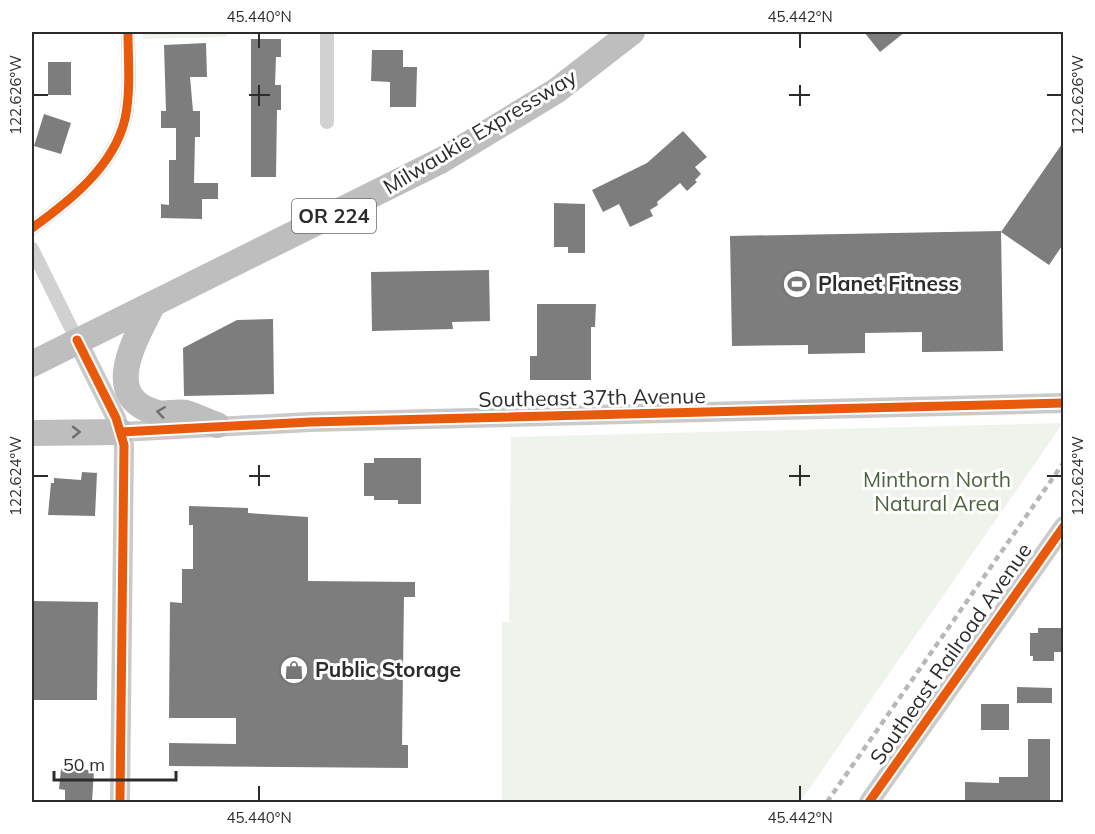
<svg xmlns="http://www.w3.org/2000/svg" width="1095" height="834" font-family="Mulish,sans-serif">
<rect width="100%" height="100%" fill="#fff"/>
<path fill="#eef3eb" d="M143 32H276L227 33 226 37 143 39Z
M1063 423 800 802H502V622H509L511 437Z"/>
<path fill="#7d7d7d" d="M864 32H905L880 52Z
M251 39H281V57H276L275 85H281V110H277L276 177H251Z
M206 43 207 77H190L193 111H200V137H195L194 183H218V199H202V219L161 218V204L169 205V160H176V128H161V111H166L164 45Z
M372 50H403V67H417L416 107H390V82L371 81Z
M48 62H71V95H48Z
M44 114 71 123 61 154 34 146Z
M683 131 707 157 695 167 701 174 695 180 697 182 687 191 680 183 657 202 658 205 650 210 653 216 630 227 619 204 603 212 592 190 647 163Z
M1064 141V243L1049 265 1001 232Z
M554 203 585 204V253H568V247H554Z
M1001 231 1003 351 922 352V332L865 333V353L808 354V345L732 346 730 236Z
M489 270 490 321 452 322 453 329 372 331 371 272Z
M537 304H596L595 327H591V380H530V356H537Z
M273 319 274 394 184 396 183 348 237 320Z
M374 458H421V504H398V500H374V496H364V463H374Z
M82 472 97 473 95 516 48 515 51 483H54V478L81 480Z
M189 506 248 508V513L308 517V581L415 582V597H404L402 745H408V768L169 766V743L236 744V718H169L170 602 182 603V569H193V525H189Z
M32 601 98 602 97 700H32Z
M1038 628H1062V652H1054V661H1033V656H1030V633H1038Z
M1017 687 1052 688V703H1017Z
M981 704H1009V730H981Z
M1028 739H1050V801L965 802V782L999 783V777H1028Z
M61 769 94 770 92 802 65 800V790L59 789Z"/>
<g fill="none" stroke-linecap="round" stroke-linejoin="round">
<path stroke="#d1d1d1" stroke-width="14" d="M327 32V122
M32 228C70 201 114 166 125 119 131 91 128 60 128 32
M32 249 77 340"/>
<path stroke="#cacaca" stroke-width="20" d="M77 340 116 418 124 445 120 802
M121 432 310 422 1064 403
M869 802 1064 526"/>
<path stroke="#bebebe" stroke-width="26" d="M153 304C137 337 98 398 158 413 167 415 177 411 186 413 197 416 207 422 217 425
M32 364 442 160 556 91 632 32
M32 433 121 432"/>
<path stroke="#b8b8b8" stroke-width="4.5" stroke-dasharray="6 4.5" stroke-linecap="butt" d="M827 802 1064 462"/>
<g stroke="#fff" stroke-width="13">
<path id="cycleway" d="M32 228C70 201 114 166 125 119 131 91 128 60 128 32
M77 340 116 418 124 445 120 802
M121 432 310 422 1064 403
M869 802 1064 526"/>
</g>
<use href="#cycleway" stroke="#e8590c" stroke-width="9"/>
</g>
<defs><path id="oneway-chevron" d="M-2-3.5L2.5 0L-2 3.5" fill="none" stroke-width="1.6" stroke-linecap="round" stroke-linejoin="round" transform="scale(1.5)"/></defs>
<g stroke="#6e6e6e">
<use href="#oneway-chevron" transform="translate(161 412) rotate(-172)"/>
<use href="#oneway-chevron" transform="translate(76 432) rotate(-1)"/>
</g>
<path fill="none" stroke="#2c2c2c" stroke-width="2" d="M259 33V48M800 33V48M259 85V106M800 85V106M33 95H48M249 95H270M789 95H810M1047 95H1062M259 465V486M800 465V486M33 476H48M249 476H270M789 476H810M1047 476H1062M259 786V801M800 786V801"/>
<defs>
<g id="stadium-ring" transform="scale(1.5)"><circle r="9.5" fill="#fff" stroke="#767676" stroke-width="1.5"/><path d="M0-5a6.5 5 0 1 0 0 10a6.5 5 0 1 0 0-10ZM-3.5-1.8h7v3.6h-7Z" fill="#767676"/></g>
<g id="shop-ring" transform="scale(1.5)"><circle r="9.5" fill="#fff" stroke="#767676" stroke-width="1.5"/><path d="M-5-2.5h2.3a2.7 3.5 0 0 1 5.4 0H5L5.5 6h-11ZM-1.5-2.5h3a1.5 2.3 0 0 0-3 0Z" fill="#767676"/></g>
</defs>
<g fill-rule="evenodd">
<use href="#stadium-ring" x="797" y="284"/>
<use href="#shop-ring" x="294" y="670"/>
</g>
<g text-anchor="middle" stroke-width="6" stroke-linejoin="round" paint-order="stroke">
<rect fill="#fff" stroke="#6b6b6b" stroke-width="1.5" x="292" y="199" width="84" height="34" rx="4.5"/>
<g font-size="20" font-weight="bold" fill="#2c2c2c">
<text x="334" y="223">OR 224</text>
</g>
<g font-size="21" fill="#2c2c2c" stroke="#fff">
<text transform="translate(480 132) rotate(-31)" y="7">Milwaukie Expressway</text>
<text transform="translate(592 398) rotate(-1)" y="7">Southeast 37th Avenue</text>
<text transform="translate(951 654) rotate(-55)" y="7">Southeast Railroad Avenue</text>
</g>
<g font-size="21" font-weight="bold" fill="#2c2c2c" stroke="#fff" text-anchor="start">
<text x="818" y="291">Planet Fitness</text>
<text x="315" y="677">Public Storage</text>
</g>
<g font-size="21" fill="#4b633d" stroke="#fff">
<text x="937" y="487">Minthorn North<tspan x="937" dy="24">Natural Area</tspan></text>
</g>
</g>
<rect width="1095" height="834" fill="none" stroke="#ffffff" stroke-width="66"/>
<path d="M54 771v9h122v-9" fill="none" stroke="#2c2c2c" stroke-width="3"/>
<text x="63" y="771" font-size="18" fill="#2c2c2c" stroke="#ffffff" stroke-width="4.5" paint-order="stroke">50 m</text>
<rect x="33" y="33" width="1029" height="768" fill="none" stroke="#2c2c2c" stroke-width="2"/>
<g font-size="15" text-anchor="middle" fill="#2c2c2c">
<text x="259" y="22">45.440°N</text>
<text x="800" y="22">45.442°N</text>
<text transform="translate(1078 95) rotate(-90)" y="5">122.626°W</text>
<text transform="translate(16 95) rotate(-90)" y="5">122.626°W</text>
<text transform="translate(1078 476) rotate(-90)" y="5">122.624°W</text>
<text transform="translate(16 476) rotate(-90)" y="5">122.624°W</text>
<text x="259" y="823">45.440°N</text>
<text x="800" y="823">45.442°N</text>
</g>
</svg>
